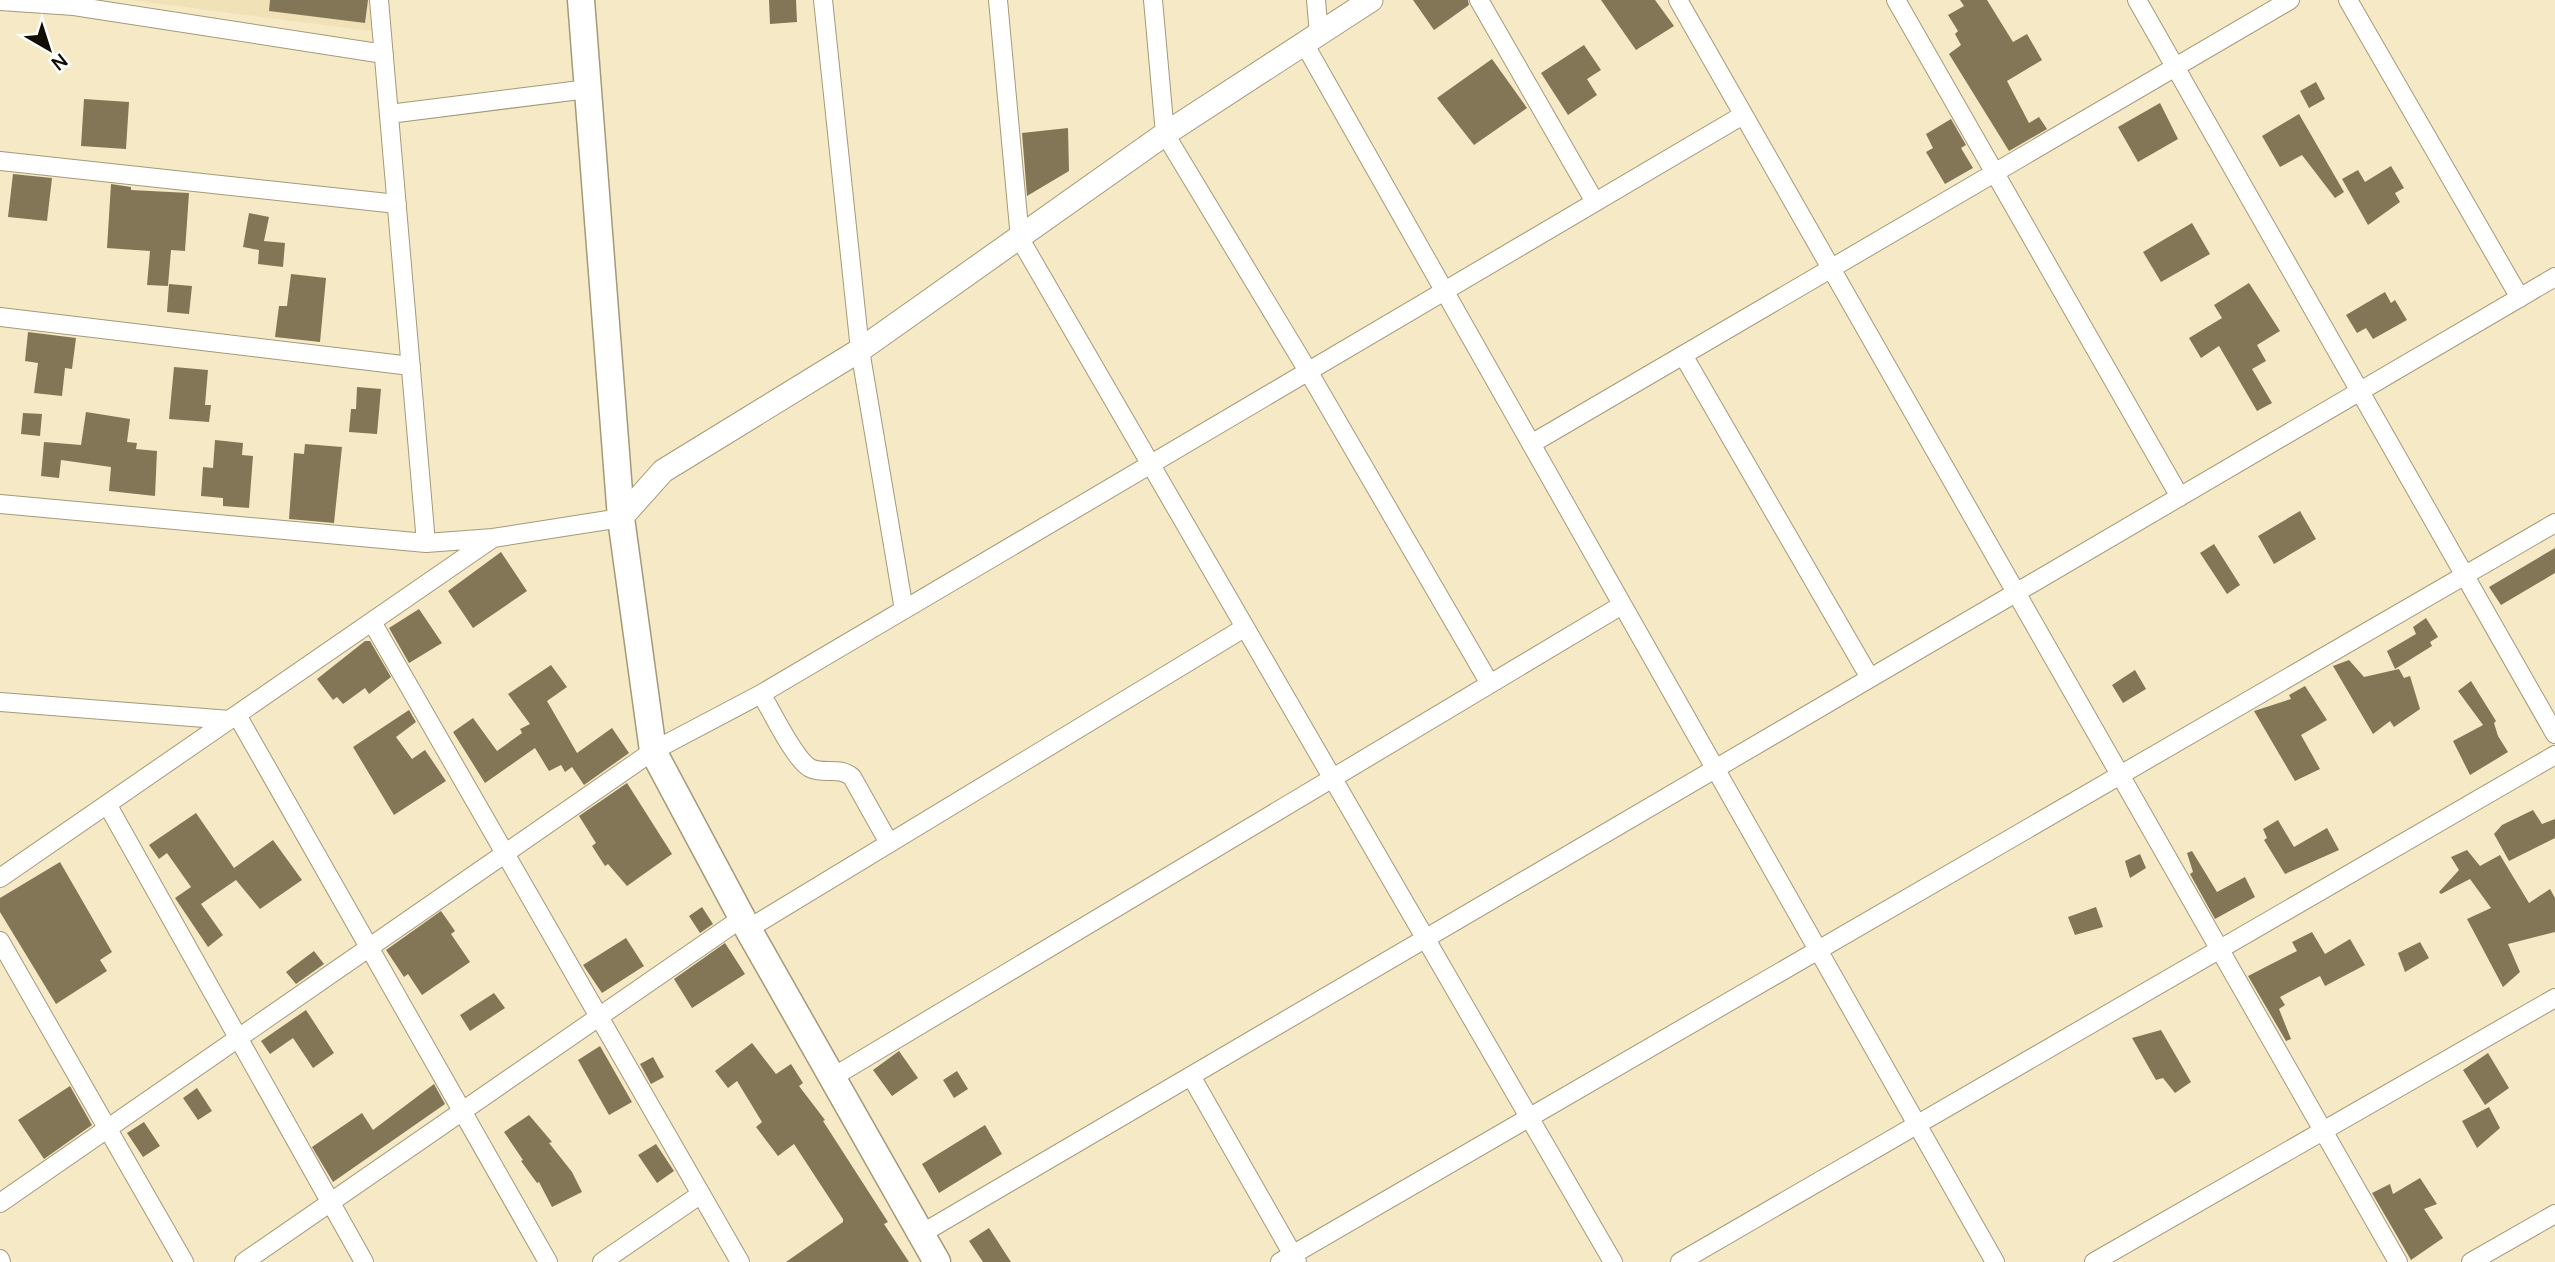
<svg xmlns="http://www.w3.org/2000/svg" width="2555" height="1262" font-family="Manrope,sans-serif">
<rect width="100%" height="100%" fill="#f6e9c6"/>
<path fill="#f1e1b6" d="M131 0H369L372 31H371Z"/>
<path fill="#827656" d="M270 0H368L365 23 269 11Z
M769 0H796L797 22 770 24Z
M1413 0H1468L1469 5 1434 30Z
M1601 0H1655L1674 26 1636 50Z
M1960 0H1987L2013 42 2027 34 2042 60 2007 81 2029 123 2039 117 2047 129 2009 151 1949 54 1961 45 1955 34 1958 31 1948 15 1964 6Z
M1584 45 1601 70 1587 79 1597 95 1568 115 1541 73Z
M1492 59 1527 108 1474 145 1437 98Z
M2316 82 2325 99 2309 108 2300 91Z
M84 99 129 102 126 149 81 146Z
M2160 103 2178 139 2138 162 2118 127Z
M2299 114 2344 192 2335 198 2302 155 2280 167 2262 136Z
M1951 119 1966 145 1961 148 1973 168 1945 184 1926 152 1933 148 1926 134Z
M1068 128 1069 171 1027 196 1022 133Z
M2391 166 2404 188 2395 193 2400 202 2368 225 2342 179 2358 170 2365 182Z
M13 174 52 178 47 221 8 217Z
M111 184 131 187V190L189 193 185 251 171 250 168 286 147 285 150 251 107 248Z
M249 213 269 217 264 241 285 243 283 267 258 264 259 250 243 247Z
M2192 223 2210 254 2161 282 2143 252Z
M291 274 326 278 320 342 275 337 279 306H287Z
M2249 283 2280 331 2257 345 2266 361 2252 369 2272 403 2257 411 2219 346 2201 358 2189 338 2222 318 2214 305Z
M169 284 192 286 189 314 167 312Z
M2385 292 2391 303 2395 300 2407 320 2373 339 2366 328 2357 333 2346 315Z
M28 332 76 338 72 369 65 368 62 396 34 393 38 363 25 361Z
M174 367 208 370 205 405H211L209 422 169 419Z
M357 387 381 389 377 434 349 432 351 409H356Z
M86 412 130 419 127 442 137 443 136 449 157 451 155 496 109 491 111 467 61 460 59 478 41 476 44 442 81 445Z
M23 413 42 414 40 436 21 434Z
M215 440 243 443 242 455 253 456 249 508 223 506V498L201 496 203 467 213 468Z
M305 444 342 447 334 523 289 519 294 453 304 454Z
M2300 511 2316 539 2274 564 2258 536Z
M2214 544 2240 585 2227 594 2200 553Z
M2555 548V573L2501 605 2489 587Z
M501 552 527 591 473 628 448 591Z
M419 609 442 643 409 663 389 628Z
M2426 618 2438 637 2430 642 2432 646 2395 669 2387 651 2416 634 2413 627Z
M365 641H370L391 677 369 694 365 688 343 704 337 697 333 700 317 679Z
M2349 660 2364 677 2399 669 2404 678 2410 676 2420 709 2394 727 2390 721 2373 734 2333 666Z
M551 665 567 687 547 701 577 753 612 728 629 753 584 785 572 767 565 772 561 765 549 771 535 748 485 783 453 732 473 718 497 751 522 733 520 729 530 724 508 694Z
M2135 670 2146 689 2123 703 2112 685Z
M2471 681 2496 721 2494 723 2498 736 2508 752 2470 775 2453 741 2483 725 2458 691Z
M2305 686 2327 720 2301 735 2320 769 2295 781 2254 711 2291 699 2289 695Z
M409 710 416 722 396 737 412 759 425 750 446 781 394 815 353 747Z
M627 783 672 854 627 886 608 864 605 866 592 846 596 843 579 816Z
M2533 810 2542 824 2555 819V838L2509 861 2494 834 2502 825Z
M196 813 234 868 273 840 302 880 260 909 236 880 201 904 223 935 208 947 175 898 191 887 167 853 159 859 149 845Z
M2278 820 2294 847 2327 828 2339 850 2285 874 2264 840 2267 838 2263 829Z
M2467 850 2480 866 2500 855 2529 903 2550 889 2555 898V932L2508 944 2520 972 2503 987 2467 919 2491 908 2470 879 2441 894 2439 892 2459 870 2451 857Z
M2192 851 2217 892 2245 877 2255 897 2215 919 2190 874 2193 872 2187 853Z
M2140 854 2146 868 2130 878 2125 861Z
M60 862 112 952 100 960 107 971 56 1004 0 912V898Z
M702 907 713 924 700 933 689 916Z
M2096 907 2103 927 2075 935 2068 917Z
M441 911 455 931 451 934 470 962 422 995 408 974 404 977 386 950Z
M2312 932 2325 954 2350 939 2365 965 2325 986 2320 976 2280 997 2285 1005 2279 1009 2291 1039 2286 1041 2248 976 2297 951 2292 942Z
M626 938 644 966 602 993 583 965Z
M2420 942 2429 958 2405 972 2398 953Z
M725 943 745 974 692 1008 674 979Z
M314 951 324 964 296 984 286 972Z
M494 993 505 1008 470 1031 460 1015Z
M306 1010 334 1053 313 1068 293 1038 270 1054 261 1041Z
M2161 1030 2191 1082 2175 1093 2163 1078 2156 1080 2132 1038Z
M752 1043 776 1074 791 1064 803 1083 799 1086 825 1120 823 1121 888 1222 884 1224 909 1262H786L843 1222V1219L794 1144 778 1156 756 1127 762 1122 737 1081 728 1088 715 1071Z
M600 1046 632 1102 609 1115 578 1060Z
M899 1051 918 1078 892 1096 873 1070Z
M2488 1053 2509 1088 2485 1105 2463 1070Z
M653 1057 664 1077 651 1084 640 1064Z
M957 1071 968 1089 954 1098 943 1080Z
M434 1084 445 1104 333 1182 312 1147 362 1113 373 1130Z
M70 1086 92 1125 44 1159 18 1120Z
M197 1088 212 1111 198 1120 183 1098Z
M2489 1107 2500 1128 2477 1148 2462 1121Z
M529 1115 552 1142 549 1143 572 1172 582 1192 552 1207 539 1182 537 1183 521 1161 523 1160 504 1132Z
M144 1122 160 1146 143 1157 127 1133Z
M985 1125 1002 1154 939 1193 922 1164Z
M656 1144 674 1171 657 1183 638 1155Z
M2420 1178 2437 1204 2424 1209 2443 1238 2411 1260 2372 1193 2390 1184 2393 1194Z
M989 1228 1011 1262H983L969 1241Z"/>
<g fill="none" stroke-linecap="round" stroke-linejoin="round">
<g stroke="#a59978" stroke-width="20">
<path id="minor" d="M379 0 426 543
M823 0 860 350 904 610
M998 0 1020 239 1613 1262
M1153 0 1165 134 1308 371 1490 684
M1316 0 1319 35
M1479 0 1595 202
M1678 0 2398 1262
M1896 0 2180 497
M2137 0 2555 734
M2348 0 2520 298
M0 1 74 6 384 54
M1305 45 1995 1262
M389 114 588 89
M0 161 397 204
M0 317 411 366
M1683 355 1870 678
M1531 444 2290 0
M0 504 426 543 493 538 621 518
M372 622 740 1262
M761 694C772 711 794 759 810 768 824 775 839 766 852 777L889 843
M0 702 230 720
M237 715 548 1262
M107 804 364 1262
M0 878 493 538
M748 929 1244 628
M0 941 184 1262
M1191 1076 1297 1262
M833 1077 1622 605
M0 1203 653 751 761 694 1743 115
M921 1234 2555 277
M0 1259 1 1262
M244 1262 742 918
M602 1262 701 1194
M1280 1262 2555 523
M1680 1262 2555 755
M2094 1262 2555 998
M2471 1262 2555 1214"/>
</g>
<g stroke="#a59978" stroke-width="25">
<path id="tertiary" d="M621 518 663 471 860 350 1165 134 1371 0"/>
</g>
<g stroke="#a59978" stroke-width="29">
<path id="secondary" d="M581 0 621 518 653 751 748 929 937 1262"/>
</g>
<use href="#minor" stroke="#fff" stroke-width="18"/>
<use href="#tertiary" stroke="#fff" stroke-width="23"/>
<use href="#secondary" stroke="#fff" stroke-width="26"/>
</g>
<g transform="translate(49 49) rotate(141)" stroke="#ffffff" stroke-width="5" paint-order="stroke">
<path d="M0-5L12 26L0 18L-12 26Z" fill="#130e04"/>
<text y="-10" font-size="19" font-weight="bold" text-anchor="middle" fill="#130e04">N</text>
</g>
</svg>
